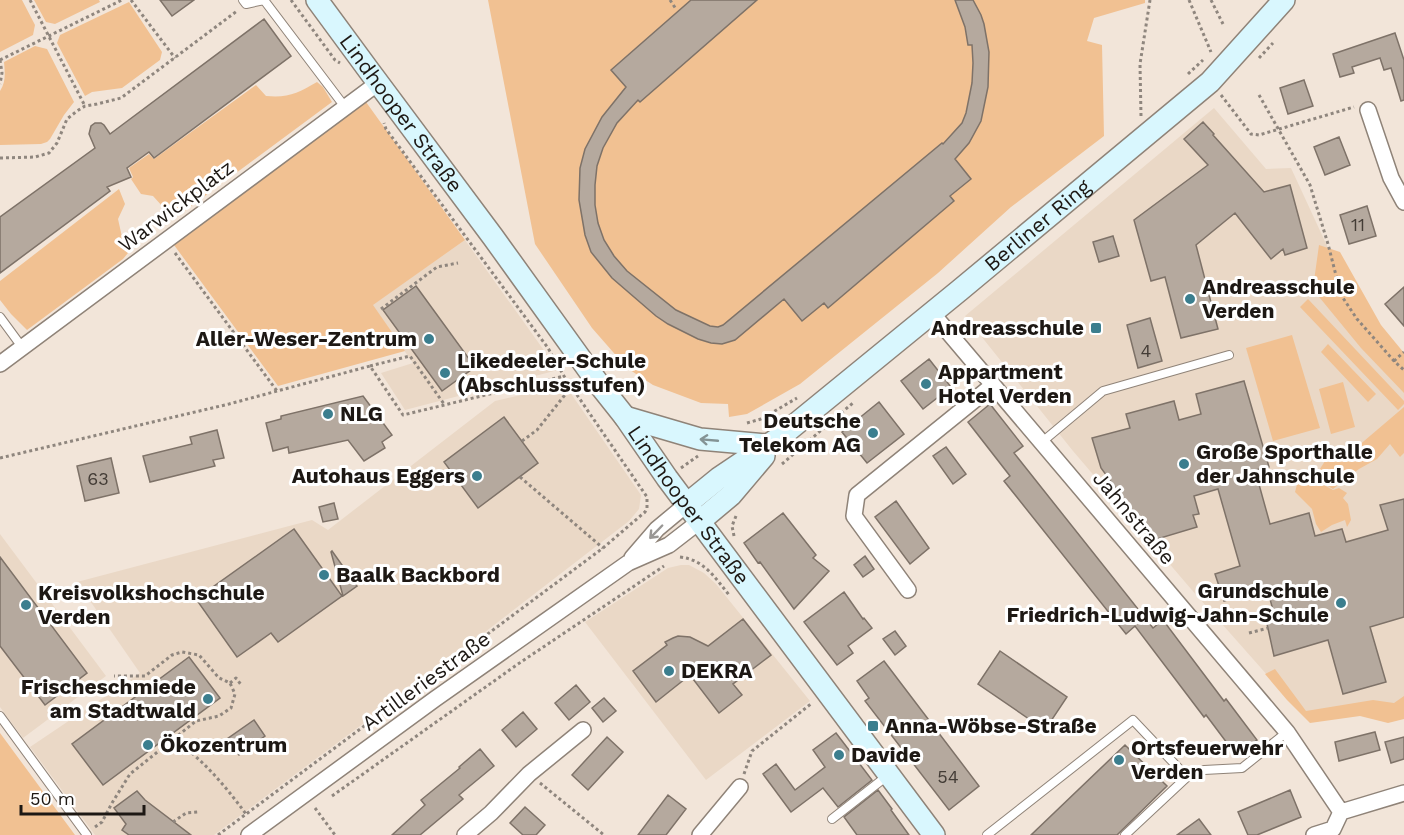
<svg xmlns="http://www.w3.org/2000/svg" width="1404" height="835" font-family="'Work Sans',sans-serif">
<rect width="100%" height="100%" fill="#f2e5d9"/>
<path fill="#ead8c6" d="M1214 108 1266 169 1291 168 1334 261 1404 368V710L1300 712 1191 589 1073 451 965 316Z
M465 240 558 370 405 410 381 373 413 363 372 305Z
M565 385 641 495 639 509 629 521 463 649 214 835H95L30 747 140 673 77 582 312 520 328 530 495 401Z
M0 534 106 676 23 738 0 707Z
M681 565H689L704 573 716 584 810 701 706 780 585 622 668 568Z"/>
<path fill="#f1c192" d="M0 0H22L35 25 33 35 0 52Z
M34 0H99L100 2 55 24 46 22Z
M488 0H1145V3L1094 18 1087 41 1102 45 1104 136 1011 207 938 273 800 384 747 414 729 417 728 404 701 403 653 385 627 368 592 328 535 244Z
M129 2 162 52 160 60 122 88 92 92 85 96 57 43 60 35Z
M35 46 47 49 74 102 64 115 50 139 47 142 41 144 0 145V91C6 82 5 73 4 62Z
M317 82 323 87 332 102 186 210 173 218 153 196 141 194 131 179 133 177 129 168 149 154 154 159 256 85 266 96C289 98 298 93 317 82Z
M366 102 465 240 373 305 405 351 278 386 174 245Z
M119 189 125 204 118 219 122 237 128 253 123 259 27 330 11 314 0 300V281Z
M1319 245 1340 252 1381 325 1404 353V393L1361 348 1315 292 1314 281Z
M1308 299 1404 401V404L1398 410 1300 307Z
M1292 335 1320 428 1273 441 1246 348Z
M1328 344 1376 394 1368 402 1321 352Z
M1343 382 1355 427 1331 434 1319 389Z
M1404 407V453L1400 457 1390 444 1377 459 1359 469 1333 489 1314 478 1327 458 1357 447Z
M1315 471 1313 479 1333 490 1339 488 1347 493 1343 498 1348 504 1351 520 1347 527 1345 520 1332 525 1321 532 1316 524 1312 509 1295 492 1299 477Z
M1275 669 1306 711 1373 700 1394 703 1404 696V719L1388 723 1360 716 1310 723 1287 700 1265 674Z
M0 733 75 835H0Z"/>
<path fill="#b5a99e" stroke="#7e7268" stroke-width="1.5" d="M160 0H194L172 16Z
M691 0H757L640 102 638 100 617 123 603 148 597 166 595 185V205L598 223 604 240 614 256 627 271 676 310 710 326 718 327 723 325 942 143 943 144 962 123 966 113 972 83 973 63 972 45H968L965 27 955 0H973L981 15 984 24 989 52 988 87 981 121 969 143 955 159 971 179 950 196 954 201 828 308 824 303 802 321 784 299 735 340 722 344 711 343 698 339 668 324 656 316 612 278 591 252 585 235 579 200 580 168 585 149 602 117 626 87 611 70Z
M264 19 291 56 154 158 149 152 127 168 131 177 107 187 110 191 0 273V217L95 148 89 134 91 126 95 123H101L104 125 110 134Z
M1395 33 1404 60V100L1401 101 1391 68 1384 70 1380 58 1352 67 1354 73 1340 77 1333 54Z
M1304 80 1313 106 1288 114 1280 88Z
M1203 122 1214 134 1213 135 1264 192 1290 185 1307 248 1285 255 1283 249 1271 259 1235 213 1196 245 1218 329 1181 338 1165 277 1151 281 1134 220 1208 165 1184 139Z
M1339 137 1350 165 1325 175 1314 147Z
M1367 206 1376 236 1349 244 1340 215Z
M1113 236 1119 256 1099 262 1093 242Z
M416 286 475 367 442 391 383 310Z
M1404 287V326L1385 304Z
M1150 318 1162 361 1138 368 1127 325Z
M929 359 951 387 923 409 901 381Z
M1244 381 1269 467 1255 470 1270 524 1309 513 1315 536 1342 529 1346 542 1388 530 1380 505 1404 499V617L1370 627 1386 682 1343 694 1328 640 1274 656 1267 624 1276 621 1267 588 1224 601 1215 574 1240 566 1218 489 1194 496 1199 514 1193 515 1197 527 1154 540 1101 468 1092 438 1130 428 1126 414 1174 401 1179 420 1201 414 1196 394Z
M363 396 392 435 382 442 385 448 364 461 348 440 289 453 288 447 273 451 266 423 281 419V416Z
M879 402 904 434 867 463 842 432Z
M990 404 1023 446 1014 453 1153 628 1163 620 1224 701 1226 699 1257 740 1236 755 1206 715 1204 717 1135 626 1126 634 1004 481 1010 476 968 422Z
M504 417 538 463 478 508 444 462Z
M217 430 224 458 213 460 215 466 150 482 143 456 192 444 190 437Z
M946 447 966 474 953 484 933 456Z
M111 458 119 493 85 501 77 466Z
M896 501 929 548 910 564 875 517Z
M334 503 338 519 323 522 319 507Z
M783 513 816 555 813 558 829 571 794 609 760 562 758 563 744 543Z
M294 529 342 596 278 642 271 633 237 657 196 599Z
M332 551 357 586 343 596 331 552Z
M865 556 874 569 863 577 854 565Z
M0 557 87 673 45 705 0 646Z
M844 592 863 619 864 618 872 628 848 646 853 653 837 665 804 622Z
M743 619 771 655 733 684 742 695 719 713 690 675 656 702 633 671 667 645 665 642 673 638 678 636 690 637 708 646Z
M895 631 906 646 895 655 883 639Z
M1000 651 1067 697 1045 730 978 684Z
M189 657 220 698 103 785 72 744Z
M884 661 979 786 949 810 865 701 869 698 857 681Z
M576 685 590 702 569 720 555 703Z
M604 698 616 711 603 722 592 708Z
M523 712 537 729 516 747 502 730Z
M254 720 265 736 239 755 227 739Z
M1375 732 1380 750 1339 761 1335 742Z
M836 733 872 780 838 807 823 788 791 812 763 774 776 764 795 790 825 767 813 750Z
M607 737 623 752 588 790 572 775Z
M1404 737V759L1391 763 1385 742Z
M1125 745 1167 786 1117 835H1031Z
M480 749 494 766 459 795 463 799 420 835H392L425 805 421 800 460 768 459 767Z
M878 790 892 809 891 810 909 835H857L844 817Z
M1290 790 1301 817 1257 835H1248L1238 812Z
M137 791 145 800 191 835H129L122 830 126 824 114 808Z
M668 795 686 809 666 835H638Z
M525 807 545 825 536 835H523L510 823Z
M1199 819 1211 835H1177Z"/>
<g fill="none" stroke-linecap="round" stroke-linejoin="round">
<g stroke="#8f8378" stroke-width="10">
<path id="lane" d="M243 0 246 4 264 0 345 107
M0 317 22 347
M1042 442 1103 391 1229 355
M0 716 87 835
M832 819 887 776
M987 835 1133 720 1187 777 1204 770 1242 768 1287 732
M1125 835 1187 777"/>
</g>
<g stroke="#8f8378" stroke-width="18">
<path id="street" d="M1368 110 1391 178 1404 202
M932 313 1287 732 1341 812
M0 364 378 83
M632 558 657 529 687 504
M908 590 854 516 857 495 993 385
M249 835 435 699 628 563 669 545 700 521
M465 835 491 813 529 774 583 730
M700 835 740 787
M1314 835 1333 829 1341 812 1404 793"/>
</g>
<g stroke="#8f8378" stroke-width="24">
<g id="secondary">
<path id="s1" d="M317 0 370 72 493 237 598 383 625 417 667 478 934 835"/>
<path d="M625 417 700 439 767 445"/>
<path id="s2" d="M687 504 719 478 780 437 960 290 1210 82 1284 0"/>
<path d="M700 521 731 495 764 456"/>
</g>
</g>
<path stroke="#8f867e" stroke-width="3" stroke-dasharray="3 3" stroke-linecap="butt" d="M30 0 85 106
M131 0 175 58
M291 0 335 60 340 63
M670 0 676 9
M1189 0 1211 52
M1211 0 1223 24
M1259 58 1273 43
M0 60 122 0
M0 60 2 73 0 84
M1188 74 1203 60
M1221 95 1251 134 1259 135 1354 107
M1259 95 1310 185 1328 244 1341 295 1357 319 1394 361 1404 370
M1141 116 1140 64 1150 0
M0 158 35 157 49 153 57 143 67 119 77 111 85 106 97 104 121 98 237 11
M175 253 277 391
M381 309 437 267 458 263
M1394 361 1404 352
M370 366 410 356 444 404
M747 423 761 419 797 398
M522 441 537 430 572 386
M0 458 229 404 370 366 403 415 564 376
M782 464 854 402
M681 468 698 456
M520 477 603 548
M734 536 732 526 736 516
M680 557C705 560 715 578 730 596
M1249 633 1268 628
M230 683 236 678 242 686
M173 738C204 761 223 783 246 814
M744 774 752 751 812 703
M540 783 604 835
M332 796 518 664 664 566
M315 808 335 835
M173 822 186 813 198 812
M95 827 102 822 112 803 130 774 196 721 219 716 231 708 235 694 230 683 219 678 199 655 182 652 172 655 145 676H114
M218 835 603 548 645 512 647 508V497L564 376 548 348 386 129 384 123"/>
<use href="#lane" stroke="#fff" stroke-width="8"/>
<use href="#street" stroke="#fff" stroke-width="15"/>
<use href="#secondary" stroke="#d9f7fe" stroke-width="21"/>
</g>
<defs><path id="oneway-shaft" d="M-6 0H5M1.5-3L5.5 0L1.5 3" fill="none" stroke-width="1.6" stroke-linecap="round" stroke-linejoin="round" transform="scale(1.5)"/></defs>
<use stroke="#849395" href="#oneway-shaft" transform="translate(709 440) rotate(-175)"/>
<use stroke="#999795" href="#oneway-shaft" transform="translate(656 532) rotate(134)"/>
<g fill="#3b7e8e" stroke="#fff" stroke-width="2">
<circle cx="1190" cy="299" r="6"/>
<rect x="1090" y="322" width="12" height="12" rx="3"/>
<circle cx="429" cy="339" r="6"/>
<circle cx="445" cy="373" r="6"/>
<circle cx="926" cy="384" r="6"/>
<circle cx="328" cy="414" r="6"/>
<circle cx="873" cy="433" r="6"/>
<circle cx="1184" cy="464" r="6"/>
<circle cx="477" cy="476" r="6"/>
<circle cx="324" cy="575" r="6"/>
<circle cx="1341" cy="603" r="6"/>
<circle cx="26" cy="605" r="6"/>
<circle cx="669" cy="671" r="6"/>
<circle cx="208" cy="699" r="6"/>
<rect x="867" y="720" width="12" height="12" rx="3"/>
<circle cx="148" cy="745" r="6"/>
<circle cx="839" cy="755" r="6"/>
<circle cx="1119" cy="760" r="6"/>
</g>
<g text-anchor="middle" stroke-width="6" stroke-linejoin="round" paint-order="stroke">
<g font-size="18" fill="#433c36">
<text x="1358" y="231">11</text>
<text x="1146" y="357">4</text>
<text x="98" y="485">63</text>
<text x="948" y="783">54</text>
</g>
<g font-size="21" fill="#1d1814" stroke="#fff">
<text dy="7" stroke="none"><textPath href="#s1" startOffset="141">Lindhooper Straße</textPath></text>
<text transform="translate(176 206) rotate(-37)" y="7">Warwickplatz</text>
<text dy="7" stroke="none"><textPath href="#s2" startOffset="448">Berliner Ring</textPath></text>
<text dy="7" stroke="none"><textPath href="#s1" startOffset="627">Lindhooper Straße</textPath></text>
<text transform="translate(1134 518) rotate(50)" y="7">Jahnstraße</text>
<text transform="translate(426 681) rotate(-36)" y="7">Artilleriestraße</text>
</g>
<g font-size="21" font-weight="bold" fill="#1d1814" stroke="#fff" text-anchor="start">
<text x="1202" y="294">Andreasschule<tspan x="1202" dy="24">Verden</tspan></text>
<text x="1084" y="335" text-anchor="end">Andreasschule</text>
<text x="417" y="346" text-anchor="end">Aller-Weser-Zentrum</text>
<text x="457" y="368">Likedeeler-Schule<tspan x="457" dy="24">(Abschlussstufen)</tspan></text>
<text x="938" y="379">Appartment<tspan x="938" dy="24">Hotel Verden</tspan></text>
<text x="340" y="421">NLG</text>
<text x="861" y="428" text-anchor="end">Deutsche<tspan x="861" dy="24">Telekom AG</tspan></text>
<text x="1196" y="459">Große Sporthalle<tspan x="1196" dy="24">der Jahnschule</tspan></text>
<text x="465" y="483" text-anchor="end">Autohaus Eggers</text>
<text x="336" y="582">Baalk Backbord</text>
<text x="1329" y="598" text-anchor="end">Grundschule<tspan x="1329" dy="24">Friedrich-Ludwig-Jahn-Schule</tspan></text>
<text x="38" y="600">Kreisvolkshochschule<tspan x="38" dy="24">Verden</tspan></text>
<text x="681" y="678">DEKRA</text>
<text x="196" y="694" text-anchor="end">Frischeschmiede<tspan x="196" dy="24">am Stadtwald</tspan></text>
<text x="885" y="733">Anna-Wöbse-Straße</text>
<text x="160" y="752">Ökozentrum</text>
<text x="1131" y="755">Ortsfeuerwehr<tspan x="1131" dy="24">Verden</tspan></text>
<text x="851" y="762">Davide</text>
</g>
</g>
<path d="M21 805v9h123v-9" fill="none" stroke="#1d1814" stroke-width="3"/>
<text x="30" y="805" font-size="18" fill="#1d1814" stroke="#ffffff" stroke-width="4.5" paint-order="stroke">50 m</text>
</svg>
